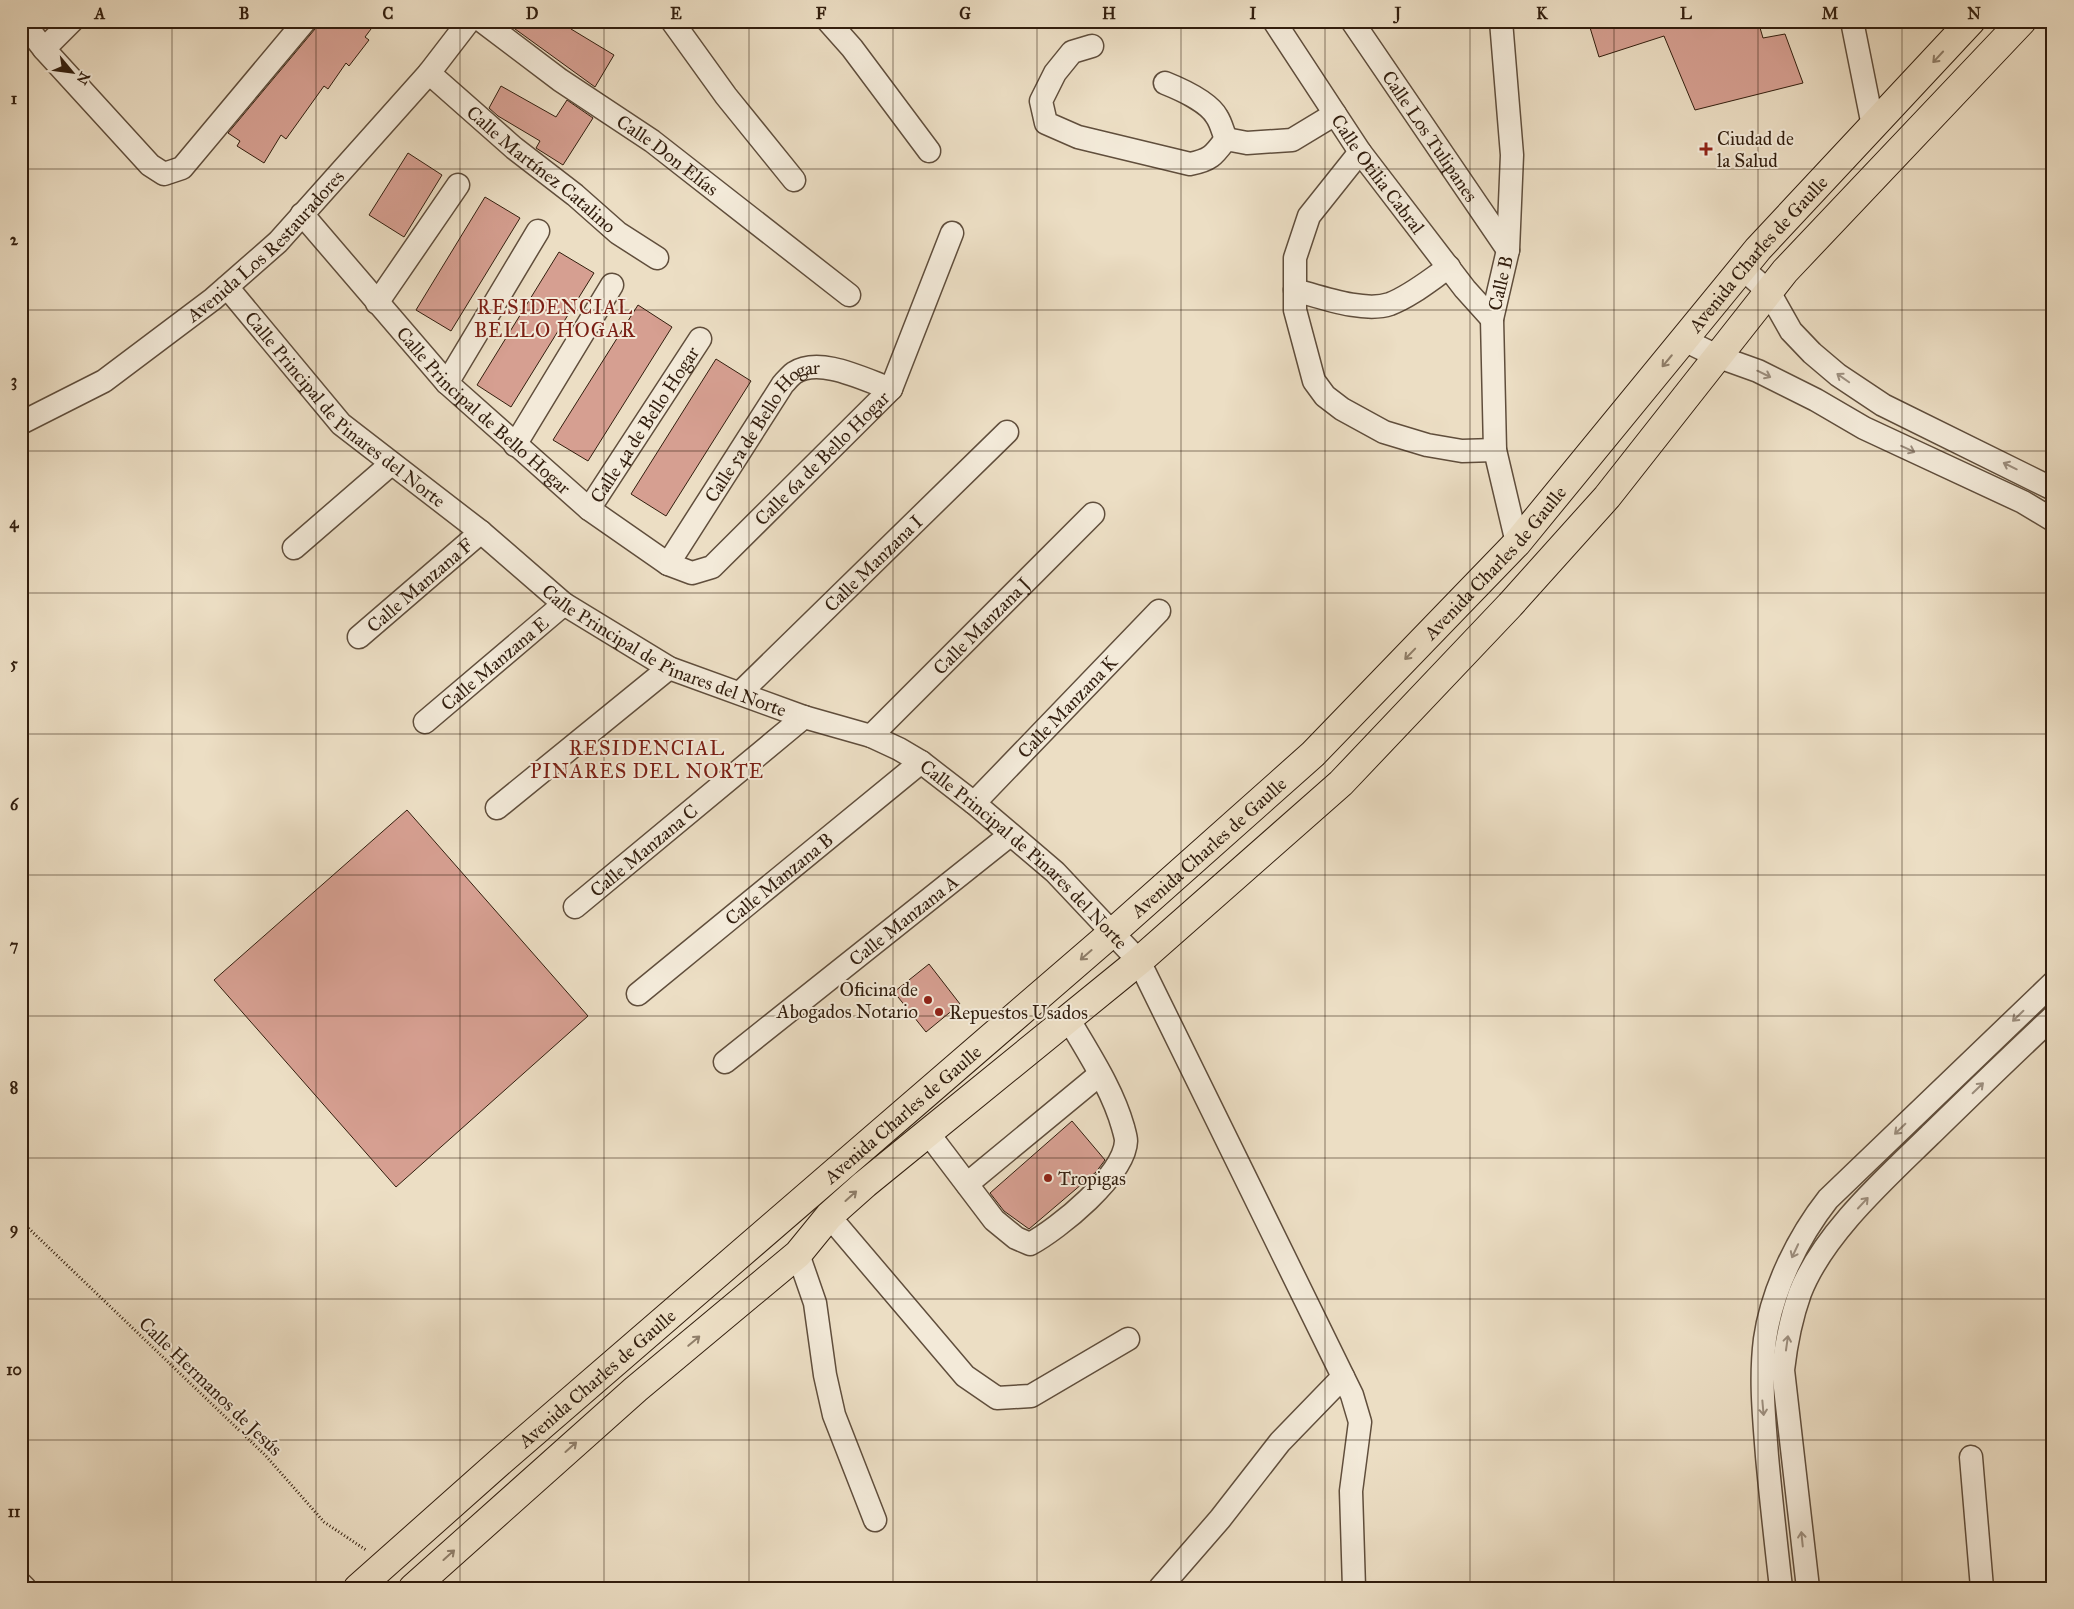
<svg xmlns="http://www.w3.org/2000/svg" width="2074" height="1609" font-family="'IM FELL Great Primer',serif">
<rect width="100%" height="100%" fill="#ecdec4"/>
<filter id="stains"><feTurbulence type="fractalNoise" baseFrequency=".004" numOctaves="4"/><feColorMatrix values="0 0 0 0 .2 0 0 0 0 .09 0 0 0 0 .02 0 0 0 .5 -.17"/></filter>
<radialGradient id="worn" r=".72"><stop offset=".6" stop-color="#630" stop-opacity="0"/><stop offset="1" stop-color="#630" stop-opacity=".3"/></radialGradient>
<path fill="#d69f91" stroke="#321e0e" d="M318 21H377L365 37 369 40 349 66 346 63 328 89 324 86 286 139 281 135 264 163 237 146 240 141 228 133 315 29Z
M504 21H578L571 29 614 55 595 87Z
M1588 21H1758L1763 38 1785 34 1803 83 1695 110 1664 36 1599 57Z
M501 86 556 117 567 100 593 118 563 165 536 148 540 141 498 116 489 108Z
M408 153 442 175 404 237 369 215Z
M485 197 520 218 451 331 416 310Z
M559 252 594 273 511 407 477 385Z
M638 305 672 327 588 461 553 440Z
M716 359 751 381 666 516 631 494Z
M407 810 588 1016 396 1187 214 980Z
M929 964 960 1004 926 1032 894 992Z
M1072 1121 1105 1160 1096 1172 1029 1229 1004 1211 990 1193Z"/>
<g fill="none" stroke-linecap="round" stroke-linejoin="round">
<g stroke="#604e3c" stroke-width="25">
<g id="minor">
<path d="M22 21 44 49 150 165 164 174 182 168 305 21"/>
<path id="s1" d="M482 21 560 80 652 141 849 295"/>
<path d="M672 21 726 96 794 180"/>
<path d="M828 21 852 48 929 151"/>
<path id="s2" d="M1274 21 1360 152 1465 289 1492 319"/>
<path id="s3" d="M1352 21 1508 250"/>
<path d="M1501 21 1512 155 1508 250 1492 319 1495 450 1517 543"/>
<path d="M1852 21 1873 126"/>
<path d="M1092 46 1072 52 1055 73 1041 101 1046 123 1078 137 1190 164C1211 160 1214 155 1226 139L1247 143 1292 140 1335 114"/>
<path d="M44 49 72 21"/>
<path id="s4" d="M429 73 514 148 575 195 618 233 657 258"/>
<path d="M1165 83C1180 89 1209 102 1217 117 1221 123 1223 132 1226 139"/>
<path d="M1360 152 1309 216 1295 258V310L1314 381 1325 396 1342 409 1384 432 1427 445 1462 451 1495 450"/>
<path id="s5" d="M302 214 447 383 589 509 668 564 692 573 712 567 891 389 952 233"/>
<path d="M1742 268 1769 292 1791 331 1812 353 1838 375 1883 405 2053 489"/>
<path id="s6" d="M227 287 341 424 481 532 564 604 669 668 804 717 871 736 899 749 921 762 974 803 1055 872 1139 961 1352 1395 1360 1422 1351 1491 1354 1588"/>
<path d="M1295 290C1321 297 1364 313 1390 304 1411 296 1430 280 1449 267"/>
<path d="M377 303 458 185"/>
<path d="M1684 340 1719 357 1758 371 1816 400 1864 428 2023 502 2053 520"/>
<path d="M447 383 538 231"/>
<path id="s7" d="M21 423 104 381 213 299 278 242 429 73 469 21"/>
<path d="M515 445 612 285"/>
<path id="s8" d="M589 509 700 339"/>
<path d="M294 548 391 464"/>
<path id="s9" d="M668 564 783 384C786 381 790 376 794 373 820 356 865 380 891 389"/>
<path id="s10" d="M359 637 481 532"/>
<path id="s11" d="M740 693 1007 432"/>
<path id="s12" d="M425 722 564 604"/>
<path id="s13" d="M871 736 1093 514"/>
<path id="s14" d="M974 803 1159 611"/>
<path d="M497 808 669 668"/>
<path id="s15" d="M575 907 804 717"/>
<path id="s16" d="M638 994 921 762"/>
<path id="s17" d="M725 1062 1010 835"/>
<path d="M928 1133 994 1220 1016 1238 1030 1244C1058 1229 1125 1175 1126 1141 1126 1137 1124 1131 1123 1127 1112 1088 1088 1053 1068 1018"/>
<path d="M967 1184 1099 1075"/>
<path d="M829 1216 965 1376 997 1398 1031 1396 1128 1339"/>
<path d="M798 1254 815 1303 825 1375 834 1415 875 1520"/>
<path d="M1971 1457 1982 1588"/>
<path d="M21 1584 25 1588"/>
<path d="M1160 1588 1220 1519 1280 1442 1343 1377"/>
<path d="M1781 1588C1776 1544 1771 1500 1767 1456 1764 1416 1760 1379 1765 1339 1772 1290 1798 1237 1828 1199L2053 983"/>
<path d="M1808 1588 1783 1370C1786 1344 1791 1318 1800 1293 1823 1234 1885 1179 1930 1135 1970 1096 2011 1056 2053 1017"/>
</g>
</g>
<g stroke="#321e0e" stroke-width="30">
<g id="major">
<path id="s18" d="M358 1588 502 1460 1113 932 1313 754 1517 543 1758 249 1971 21"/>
<path d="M413 1588 636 1389 798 1254 829 1216 865 1184 1139 961 1341 783 1510 605 1607 497 1785 271 2022 21"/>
</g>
</g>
<path stroke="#321e0e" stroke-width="3" stroke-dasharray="1 2.5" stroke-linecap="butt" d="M21 1221 266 1456 324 1522 366 1550"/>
<use href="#minor" stroke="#f3ead9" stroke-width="22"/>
<use href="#major" stroke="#ecdec4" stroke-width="28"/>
</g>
<defs><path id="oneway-shaft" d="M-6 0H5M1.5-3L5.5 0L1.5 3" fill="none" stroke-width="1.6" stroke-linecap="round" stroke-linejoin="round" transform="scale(1.25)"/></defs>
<g stroke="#8f7e69">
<use href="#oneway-shaft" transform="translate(1938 57) rotate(133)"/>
<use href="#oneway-shaft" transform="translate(1667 361) rotate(130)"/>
<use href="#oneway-shaft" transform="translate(1410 654) rotate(134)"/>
<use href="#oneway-shaft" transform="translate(1086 955) rotate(139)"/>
<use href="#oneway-shaft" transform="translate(851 1196) rotate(-42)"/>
<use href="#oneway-shaft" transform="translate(694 1341) rotate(-40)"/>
<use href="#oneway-shaft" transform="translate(571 1447) rotate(-42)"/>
<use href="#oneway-shaft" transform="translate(449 1555) rotate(-42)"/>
</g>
<g stroke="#9c8e7e">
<use href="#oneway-shaft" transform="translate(1764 374) rotate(26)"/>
<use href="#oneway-shaft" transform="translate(1843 378) rotate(-145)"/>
<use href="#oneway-shaft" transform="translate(1908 449) rotate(25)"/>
<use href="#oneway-shaft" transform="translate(2010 466) rotate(-154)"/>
<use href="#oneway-shaft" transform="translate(2018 1016) rotate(136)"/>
<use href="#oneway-shaft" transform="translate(1978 1088) rotate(-44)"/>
<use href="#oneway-shaft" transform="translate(1900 1129) rotate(136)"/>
<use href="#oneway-shaft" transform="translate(1863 1203) rotate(-47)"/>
<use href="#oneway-shaft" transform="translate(1795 1251) rotate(115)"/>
<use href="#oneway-shaft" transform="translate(1787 1343) rotate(-82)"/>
<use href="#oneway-shaft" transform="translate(1763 1408) rotate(85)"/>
<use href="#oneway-shaft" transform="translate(1802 1539) rotate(-96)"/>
</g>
<path fill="none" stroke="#321e0e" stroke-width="1" stroke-opacity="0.55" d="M172 21V1588M316 21V1588M460 21V1588M604 21V1588M749 21V1588M893 21V1588M1037 21V1588M1181 21V1588M1325 21V1588M1470 21V1588M1614 21V1588M1758 21V1588M1902 21V1588M21 169H2053M21 310H2053M21 451H2053M21 593H2053M21 734H2053M21 875H2053M21 1016H2053M21 1158H2053M21 1299H2053M21 1440H2053"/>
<g fill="#8f2418" stroke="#f3ead9" stroke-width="2">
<path d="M1703.5 141.5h5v5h5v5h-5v5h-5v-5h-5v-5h5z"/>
<circle cx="928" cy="1000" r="5"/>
<circle cx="939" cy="1012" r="5"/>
<circle cx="1048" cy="1178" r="5"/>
</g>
<g text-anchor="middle" stroke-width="4" stroke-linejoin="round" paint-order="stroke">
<g font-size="19" fill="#321e0e" stroke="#f3ead9">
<text dy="7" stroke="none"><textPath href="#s3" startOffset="139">Calle Los Tulipanes</textPath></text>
<text dy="7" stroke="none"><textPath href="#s1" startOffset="229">Calle Don Elías</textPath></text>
<text dy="7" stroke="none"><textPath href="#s4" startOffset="148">Calle Martínez Catalino</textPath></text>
<text dy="7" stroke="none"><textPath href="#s2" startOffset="185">Calle Otilia Cabral</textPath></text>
<text dy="7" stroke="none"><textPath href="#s7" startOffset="304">Avenida Los Restauradores</textPath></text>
<text dy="7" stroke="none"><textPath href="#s18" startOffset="1938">Avenida Charles de Gaulle</textPath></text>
<text transform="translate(1500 283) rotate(-77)" y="7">Calle B</text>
<text dy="7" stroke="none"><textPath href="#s6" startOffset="171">Calle Principal de Pinares del Norte</textPath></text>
<text dy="7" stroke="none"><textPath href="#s5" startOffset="268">Calle Principal de Bello Hogar</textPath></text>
<text dy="7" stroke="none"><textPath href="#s8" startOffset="101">Calle 4a de Bello Hogar</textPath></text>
<text dy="7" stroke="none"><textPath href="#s9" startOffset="166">Calle 5a de Bello Hogar</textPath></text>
<text dy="7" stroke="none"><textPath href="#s5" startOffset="710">Calle 6a de Bello Hogar</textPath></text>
<text dy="7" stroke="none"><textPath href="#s11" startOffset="186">Calle Manzana I</textPath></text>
<text dy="7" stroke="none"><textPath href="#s18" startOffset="1532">Avenida Charles de Gaulle</textPath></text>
<text dy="7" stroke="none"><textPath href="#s10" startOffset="80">Calle Manzana F</textPath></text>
<text dy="7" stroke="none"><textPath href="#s13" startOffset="156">Calle Manzana J</textPath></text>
<text dy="7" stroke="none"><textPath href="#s6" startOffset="576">Calle Principal de Pinares del Norte</textPath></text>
<text dy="7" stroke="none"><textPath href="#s12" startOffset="91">Calle Manzana E</textPath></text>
<text dy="7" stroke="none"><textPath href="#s14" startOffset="134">Calle Manzana K</textPath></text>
<text dy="7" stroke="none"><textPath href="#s18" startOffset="1128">Avenida Charles de Gaulle</textPath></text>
<text dy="7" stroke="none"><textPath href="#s15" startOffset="89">Calle Manzana C</textPath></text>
<text dy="7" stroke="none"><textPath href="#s6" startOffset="996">Calle Principal de Pinares del Norte</textPath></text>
<text dy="7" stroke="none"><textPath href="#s16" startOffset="182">Calle Manzana B</textPath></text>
<text dy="7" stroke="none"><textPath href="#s17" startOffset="228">Calle Manzana A</textPath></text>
<text dy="7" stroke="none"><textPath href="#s18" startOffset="722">Avenida Charles de Gaulle</textPath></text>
<text dy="7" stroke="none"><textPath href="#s18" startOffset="318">Avenida Charles de Gaulle</textPath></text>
<text transform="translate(211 1386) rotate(44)" y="7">Calle Hermanos de Jesús</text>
</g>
<g font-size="19" fill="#321e0e" stroke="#f3ead9" text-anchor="start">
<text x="1717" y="145">Ciudad de<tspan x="1717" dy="22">la Salud</tspan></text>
<text x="918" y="996" text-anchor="end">Oficina de<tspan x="918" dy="22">Abogados Notario</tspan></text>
<text x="949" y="1019">Repuestos Usados</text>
<text x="1058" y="1185">Tropigas</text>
</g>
<g font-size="20" letter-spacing="1" fill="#7a1f14" stroke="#f3ead9">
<text x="555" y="314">RESIDENCIAL<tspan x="555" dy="23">BELLO HOGAR</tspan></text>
<text x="647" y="755">RESIDENCIAL<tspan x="647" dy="23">PINARES DEL NORTE</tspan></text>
</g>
</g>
<rect width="2074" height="1609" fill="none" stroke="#ecdec4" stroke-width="55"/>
<g transform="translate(72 72) rotate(119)" stroke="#f3ead9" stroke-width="4" paint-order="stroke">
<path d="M0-4L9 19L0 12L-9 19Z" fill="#321e0e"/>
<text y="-8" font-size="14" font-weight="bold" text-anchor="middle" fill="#321e0e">N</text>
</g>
<rect x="28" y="28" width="2018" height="1554" fill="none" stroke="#321e0e" stroke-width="2"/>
<g font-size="16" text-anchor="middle" font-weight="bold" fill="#321e0e">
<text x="100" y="19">A</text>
<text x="244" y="19">B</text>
<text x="388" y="19">C</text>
<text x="532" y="19">D</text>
<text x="676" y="19">E</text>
<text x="821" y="19">F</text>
<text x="965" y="19">G</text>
<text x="1109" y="19">H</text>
<text x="1253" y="19">I</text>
<text x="1398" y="19">J</text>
<text x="1542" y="19">K</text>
<text x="1686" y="19">L</text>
<text x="1830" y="19">M</text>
<text x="1974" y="19">N</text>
<text x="14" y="104">1</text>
<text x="14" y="245">2</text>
<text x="14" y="386">3</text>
<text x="14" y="528">4</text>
<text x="14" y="669">5</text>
<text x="14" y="810">6</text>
<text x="14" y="951">7</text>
<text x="14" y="1093">8</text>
<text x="14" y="1234">9</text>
<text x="14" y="1375">10</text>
<text x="14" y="1517">11</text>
</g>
<rect width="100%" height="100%" filter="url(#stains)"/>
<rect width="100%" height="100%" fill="url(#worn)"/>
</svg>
